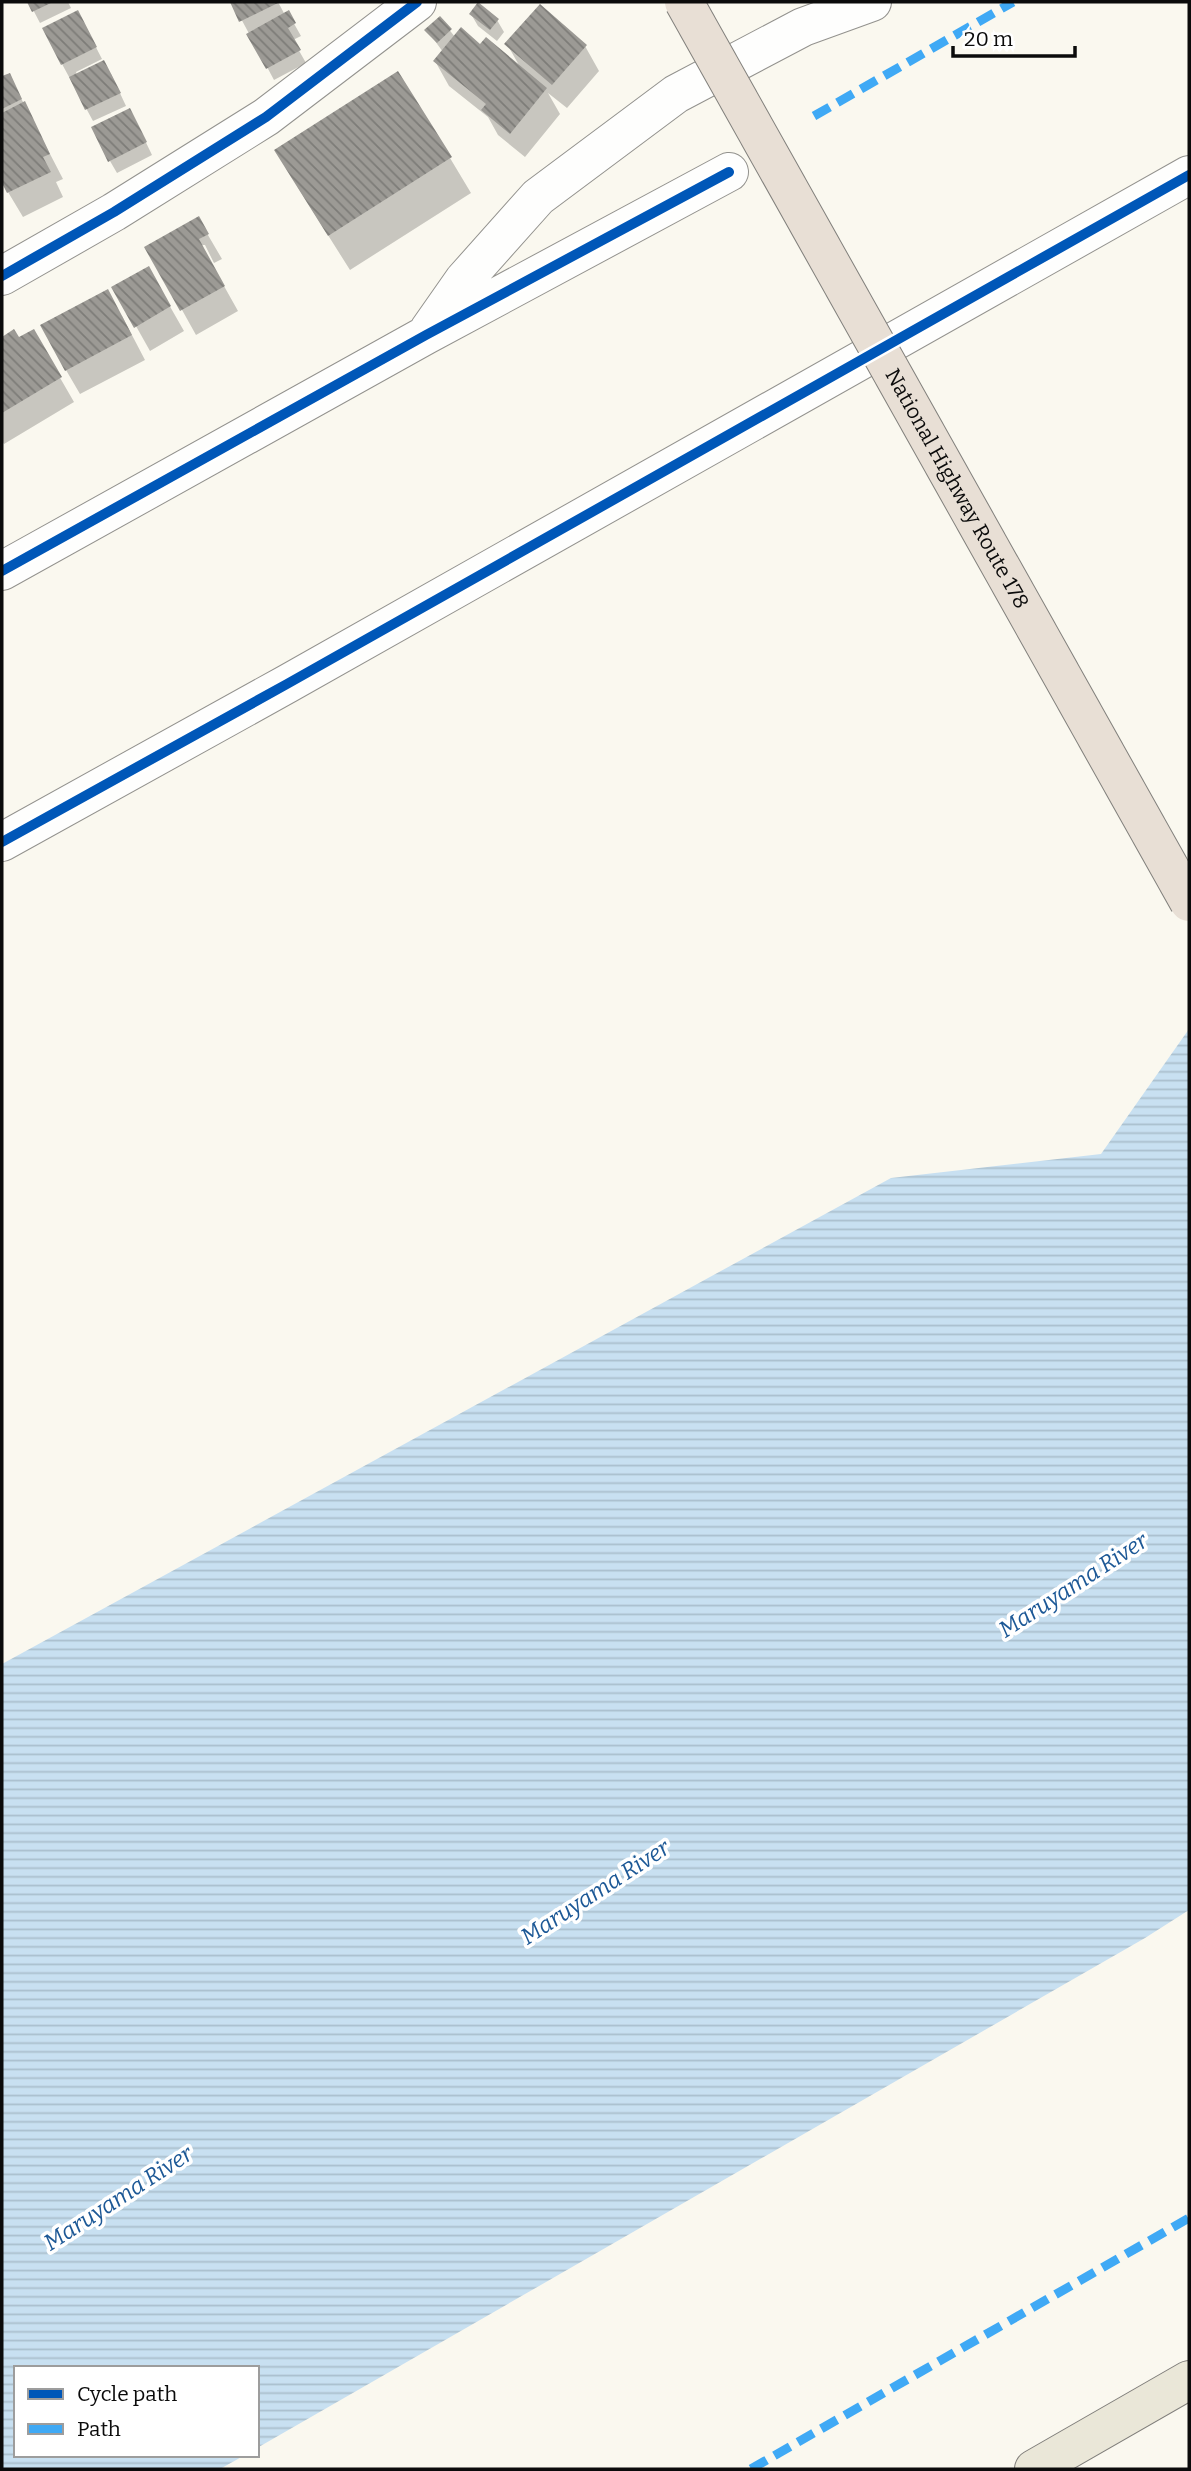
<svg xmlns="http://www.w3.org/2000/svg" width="1191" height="2471" font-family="Bitter,serif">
<defs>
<pattern id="water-rules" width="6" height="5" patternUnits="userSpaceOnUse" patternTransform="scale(1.75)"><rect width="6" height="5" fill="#c8e0f1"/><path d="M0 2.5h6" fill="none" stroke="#aabfcd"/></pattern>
<pattern id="building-back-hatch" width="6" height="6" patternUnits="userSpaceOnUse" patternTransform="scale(1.75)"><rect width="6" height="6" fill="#9c9a95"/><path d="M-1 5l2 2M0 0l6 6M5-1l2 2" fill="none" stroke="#7d7c78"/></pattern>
</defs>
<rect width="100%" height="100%" fill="#faf8ef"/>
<path fill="url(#water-rules)" d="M1189 1029V1910L1145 1938 257 2448V2368H16V2455H245L220 2469H2V1664L891 1178 1101 1154Z"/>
<path fill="#0003" d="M29 2H68L71 8 40 23Z
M232 2H278L285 15 288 13 301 36 293 40 306 63 274 80Z
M471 14 497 20 504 32 497 41 478 26Z
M440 18 455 37 480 46 520 67 507 44 585 46 599 71 567 108 548 93 560 114 525 157 498 135 488 117 449 86 435 61 443 52 427 30Z
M84 24 102 59 76 72 77 75 111 74 126 106 93 121 62 64Z
M9 75 63 179 56 182 63 197 23 217 2 182V78Z
M136 122 152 155 117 173 110 161Z
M450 158 471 193 350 270 297 186Z
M198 218 222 259 214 263 205 245H201L238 311 196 335 147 247Z
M148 268 184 331 150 351 114 287Z
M122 316 145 360 80 394 66 370Z
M33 331 74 402 4 444 2 441V339L13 332 19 339Z"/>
<path fill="url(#building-back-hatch)" d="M27 2H53L32 12Z
M230 2H280L239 22Z
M478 2 499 19 490 30 469 14Z
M540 4 587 45 552 85 504 44Z
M78 10 97 47 61 65 42 28Z
M289 10 296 23 288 28 301 50 266 69 246 34Z
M440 16 452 29 437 43 424 30Z
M461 27 480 44 486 37 547 88 510 134 481 110 486 104 433 61Z
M104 60 121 93 85 110 69 77Z
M398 71 452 157 328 236 274 150Z
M10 73 22 99 2 109V76Z
M25 101 50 154 43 157 51 172 7 193 2 183V113Z
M130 108 147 142 108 162 91 127Z
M199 216 209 234 199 239 225 286 180 311 144 247Z
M149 266 171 306 134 328 111 287Z
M108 289 132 335 65 371 40 325Z
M14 329 19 337 34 329 62 377 2 413V337Z"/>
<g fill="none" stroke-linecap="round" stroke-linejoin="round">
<g stroke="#93928e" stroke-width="40">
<path id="minor" d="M2 276 114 212 266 117 417 2
M429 330 464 280 538 197 676 94 803 27 872 2
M2 571 426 335 729 172
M2 842 287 684 1189 175"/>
</g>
<g stroke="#807f7b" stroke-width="40">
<path id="major" d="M1034 2469 1189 2380"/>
</g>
<use href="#minor" stroke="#fefefd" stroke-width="38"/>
<use href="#major" stroke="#eae7d8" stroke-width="38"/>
<g stroke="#807f7b" stroke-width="40" stroke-linecap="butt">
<g id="highway-bridge">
<path id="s1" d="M684 2 1189 902"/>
</g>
</g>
<use href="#highway-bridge" stroke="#e8dfd5" stroke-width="38"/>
<path stroke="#3fa9f5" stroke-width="9" stroke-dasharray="18 9" stroke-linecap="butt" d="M814 116 1013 2
M751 2469 1189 2218"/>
<g stroke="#fff" stroke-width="15">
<path id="cycleway" d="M2 276 114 212 266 117 417 2
M2 571 426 335 729 172
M2 842 287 684 1189 175"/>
</g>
<use href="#cycleway" stroke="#0057b8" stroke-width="10"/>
</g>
<g text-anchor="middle" stroke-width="7" stroke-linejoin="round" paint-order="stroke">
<g font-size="21" fill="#0b0b0b" stroke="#fff">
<text dy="7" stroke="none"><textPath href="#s1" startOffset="558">National Highway Route 178</textPath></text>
</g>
<g font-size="23" font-style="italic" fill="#1c5896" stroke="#fff">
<text transform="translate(1073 1585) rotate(-33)" y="8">Maruyama River</text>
<text transform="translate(595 1892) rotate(-33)" y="8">Maruyama River</text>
<text transform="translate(118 2198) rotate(-33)" y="8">Maruyama River</text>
</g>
</g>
<rect width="1191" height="2471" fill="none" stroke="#0b0b0b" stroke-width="7"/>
<rect x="14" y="2366" width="245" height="91" fill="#ffffff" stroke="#9d9d9d" stroke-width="2"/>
<rect x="28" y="2389" width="35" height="10" fill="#0057b8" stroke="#9d9d9d" stroke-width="2"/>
<text x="77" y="2401" font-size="21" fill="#0b0b0b">Cycle path</text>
<rect x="28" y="2424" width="35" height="10" fill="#3fa9f5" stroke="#9d9d9d" stroke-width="2"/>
<text x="77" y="2436" font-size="21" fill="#0b0b0b">Path</text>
<path d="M953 46v10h122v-10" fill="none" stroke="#0b0b0b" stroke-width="3.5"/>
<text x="964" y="46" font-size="21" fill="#0b0b0b" stroke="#ffffff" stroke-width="5" paint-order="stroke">20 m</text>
</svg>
